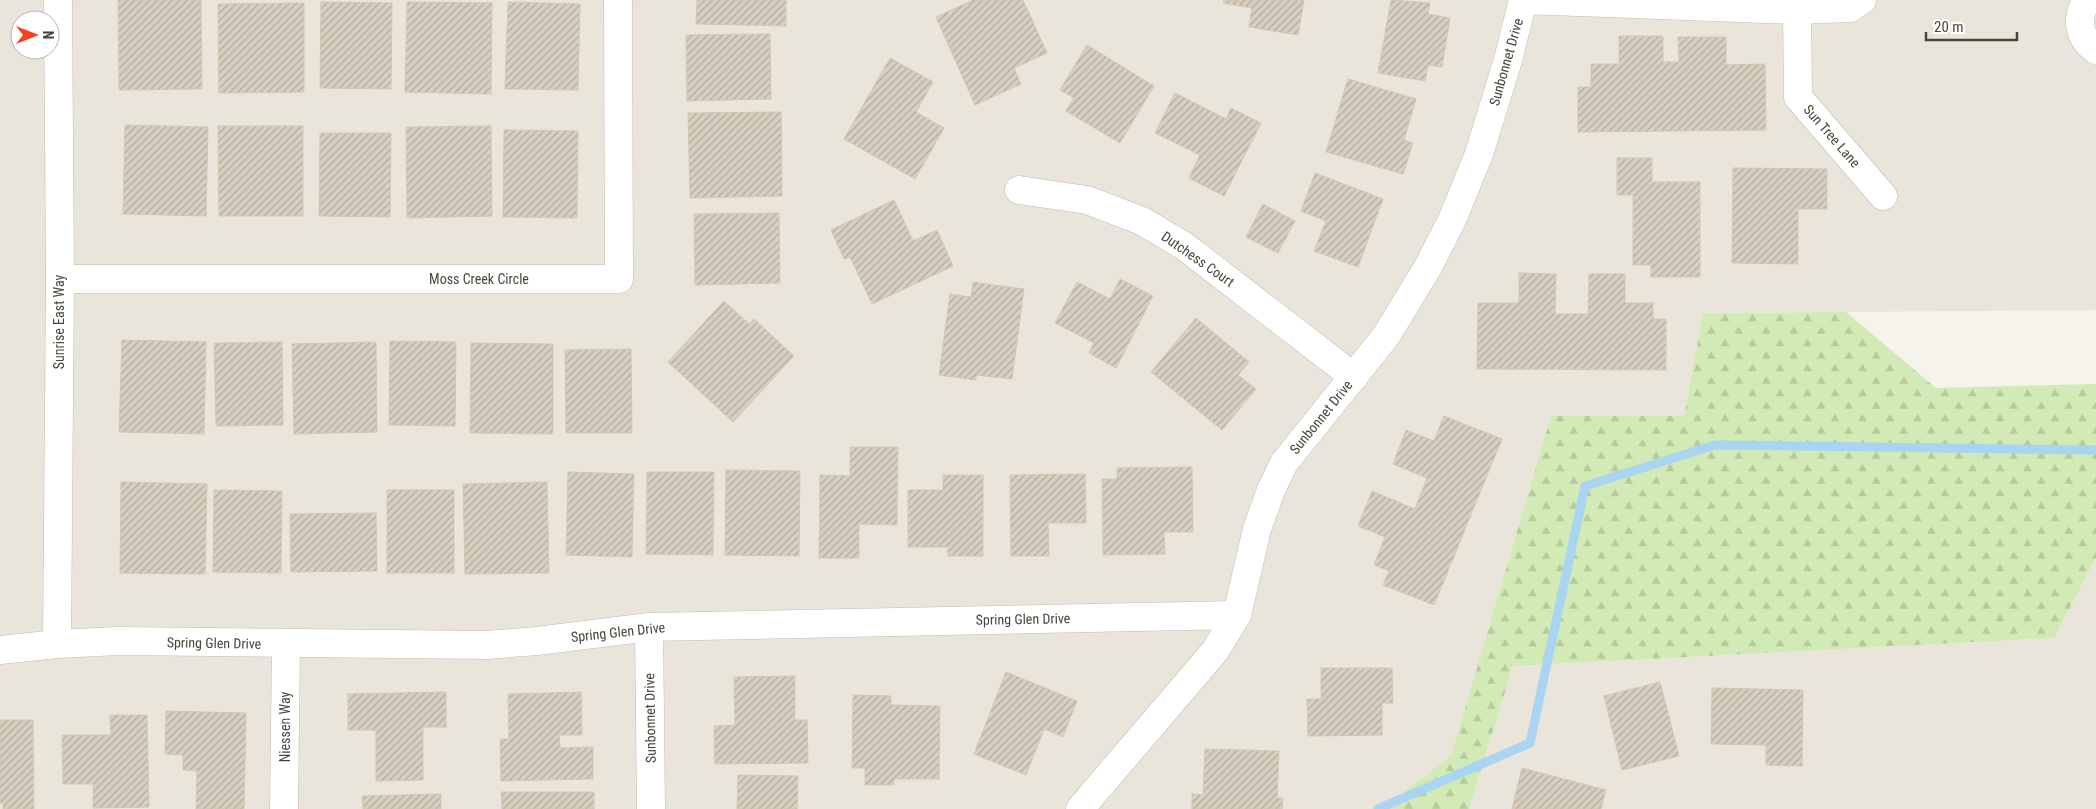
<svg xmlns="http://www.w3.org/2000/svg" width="2096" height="809" font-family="'Roboto Condensed',sans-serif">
<defs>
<pattern id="forest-firs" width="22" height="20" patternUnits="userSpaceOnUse" patternTransform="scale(1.25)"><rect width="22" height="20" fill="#d2eab5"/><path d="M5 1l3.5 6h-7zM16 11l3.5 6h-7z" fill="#b6ca9c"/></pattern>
<pattern id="building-hatch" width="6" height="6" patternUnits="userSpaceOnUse" patternTransform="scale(1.25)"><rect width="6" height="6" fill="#d8cfc1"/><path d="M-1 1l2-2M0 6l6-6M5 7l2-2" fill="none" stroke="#b1aa9e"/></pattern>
</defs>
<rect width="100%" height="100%" fill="#f6f3ec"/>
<path fill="#eae5da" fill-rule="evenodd" d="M0 0H2096V308L2095 310 1703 313 1684 416H1551L1451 757 1381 809H0ZM20 20H50V50H20Z
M2096 558V809H1469L1513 666 2054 638Z"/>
<path fill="url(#forest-firs)" d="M1846 312 1936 388 2096 384V558L2054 638 1513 666 1469 809H1381L1451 756 1551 416H1684L1703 313Z"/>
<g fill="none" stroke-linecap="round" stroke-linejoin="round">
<path stroke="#a9d4f2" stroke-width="9" d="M1378 809 1530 743 1585 486 1715 445 2096 450"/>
</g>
<path fill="url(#building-hatch)" stroke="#d3c7b4" d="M118 0H201L202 89 119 90Z
M697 0H786V26L696 24Z
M973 0H1023L1047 53 1014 68 1021 84 975 105 936 17Z
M1224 0H1304L1298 35 1249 27 1252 8 1223 3Z
M1391 0 1430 3 1428 14 1450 18 1442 67 1428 65 1425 81 1378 73Z
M321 2 392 3 391 89 320 88Z
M407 2 492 3 491 94 405 92Z
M508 2 580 4 578 90 505 89Z
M304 3V92L219 93 218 4Z
M770 34 771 99 687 101 686 35Z
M1619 36H1663V62H1679L1678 37H1726V65L1765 64 1766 130 1578 132V87H1591V64H1619Z
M1087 45 1154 86 1120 143 1066 111 1074 98 1060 90Z
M890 58 933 82 916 112 944 128 915 179 844 139Z
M1348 79 1416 99 1404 140 1413 143 1403 174 1326 152Z
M1175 93 1226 119 1231 108 1261 123 1224 196 1189 178 1200 155 1155 133Z
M781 112 782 196 690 198 688 113Z
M125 125 208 127 206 216 123 214Z
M218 126H303V216H219Z
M491 126 492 216 407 218 406 127Z
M504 130 578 131 577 218 503 217Z
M320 133H391L390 217 319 216Z
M1617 158H1652V182H1700V277H1651V265H1633V195H1617Z
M1733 168 1827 169V209H1798V264L1732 263Z
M1315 173 1383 199 1358 267 1314 251 1326 221 1301 211Z
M894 200 913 241 937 230 953 266 872 304 850 257 844 259 831 230Z
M1263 204 1295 221 1278 253 1246 237Z
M779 213 780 283 695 285 694 214Z
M1519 273 1556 274 1555 314H1588L1589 274H1625V303H1653V319H1666V370L1477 369 1478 303H1519Z
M1120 279 1153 296 1116 368 1089 353 1094 343 1055 323 1077 282 1110 299Z
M973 282 1024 289 1012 379 976 375V380L939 375 950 294 971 297Z
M724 301 749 324 754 319 794 356 733 422 668 362Z
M1196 318 1249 362 1238 375 1256 389 1222 430 1151 372Z
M122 340 206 342 204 434 119 432Z
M390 341 456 342 455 426 389 425Z
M282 342 283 425 216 426 214 343Z
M376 342 377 432 294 434 292 344Z
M471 343 553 344V434L470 433Z
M631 349 632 433H566L565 350Z
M1444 416 1502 439 1434 605 1383 585 1389 571 1374 565 1385 537 1358 526 1372 491 1415 509 1427 478 1393 464 1406 430 1434 441Z
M850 447H898L897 525 859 524V558H819L820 475 850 476Z
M1192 467 1193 532H1164L1165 554 1103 555 1102 479H1117V468Z
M726 470 800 471 799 556 725 555Z
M568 472 634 474 632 557 566 555Z
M647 472H714L713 555 646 554Z
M1085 474 1086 523H1048L1049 556H1011L1010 475Z
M943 475H983V556H948V547H908V490H943Z
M121 482 207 484 205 574 120 573Z
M547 482 549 573 465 574 463 484Z
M214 490 282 491 281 573 213 572Z
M387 490H454V573H387Z
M376 513 377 571 291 572 290 514Z
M1321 668H1392L1393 703H1382V735L1308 736 1307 699H1321Z
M1006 672 1077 701 1063 737 1044 729 1026 775 974 754Z
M795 676V720H807L808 763 715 764 714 726 735 725 734 677Z
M1660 682 1679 756 1622 770 1604 696Z
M1712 688 1803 690 1802 766 1766 765V745L1711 744Z
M446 692V727H423V780L376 781V730H348V694Z
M581 692 582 735H559L560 748 593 747V779L501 781 500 739H509L508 694Z
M853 695 891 696V705L940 706 939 779H894V785H865V768H852Z
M166 711 246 713 244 809H196L197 771 183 770V755L165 754Z
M110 715H147L149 807 93 808V784H63L62 735H111Z
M0 720H33L34 809H3V803H0Z
M1205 749 1279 751 1277 798H1283L1282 809H1192V794L1203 795Z
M1522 768 1606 790 1601 809H1512Z
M738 775 798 776 797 809H737Z
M501 792H594V809H502Z
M441 794V809H363L362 796Z"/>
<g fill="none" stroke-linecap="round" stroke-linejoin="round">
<g stroke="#c2bbae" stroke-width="29">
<path id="minor" d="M1523 0 1797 10 1850 8 1862 0
M2088 0C2075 16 2078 38 2096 50
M1797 10 1798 97 1883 196
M1019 190 1087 200 1142 221 1184 246 1354 377
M60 279H619L618 0
M649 627 651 809
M57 644 60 279 58 0
M0 650 57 644 118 641 487 645 537 641 649 627 1237 615
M284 809 286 644
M1080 809 1215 651 1237 615 1257 529 1271 490 1284 463 1386 336 1428 267 1452 220 1479 154 1508 60 1523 0"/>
</g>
<use href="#minor" stroke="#fff" stroke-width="28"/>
</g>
<g text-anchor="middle" stroke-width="4" stroke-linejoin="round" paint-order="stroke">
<g font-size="14" fill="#4b4439" stroke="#fff">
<text transform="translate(1506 62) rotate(-74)" y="5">Sunbonnet Drive</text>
<text transform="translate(1832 136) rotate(49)" y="5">Sun Tree Lane</text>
<text transform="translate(1198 259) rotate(35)" y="5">Dutchess Court</text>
<text x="479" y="284">Moss Creek Circle</text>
<text transform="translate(59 322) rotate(-90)" y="5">Sunrise East Way</text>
<text transform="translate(1321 417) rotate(-51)" y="5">Sunbonnet Drive</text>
<text transform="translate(1023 619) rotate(-1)" y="5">Spring Glen Drive</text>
<text transform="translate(618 632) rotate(-6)" y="5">Spring Glen Drive</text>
<text transform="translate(214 643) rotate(1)" y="5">Spring Glen Drive</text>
<text transform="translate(650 718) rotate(-91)" y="5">Sunbonnet Drive</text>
<text transform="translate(285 727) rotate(-90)" y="5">Niessen Way</text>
</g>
</g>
<g transform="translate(35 35) rotate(90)"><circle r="24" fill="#ffffff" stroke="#b7b4b0"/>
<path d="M0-4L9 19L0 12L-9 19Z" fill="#fc3f1d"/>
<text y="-8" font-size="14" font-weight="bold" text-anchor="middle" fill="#4b4439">N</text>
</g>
<path d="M1926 32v8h91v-8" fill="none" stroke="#4b4439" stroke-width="2.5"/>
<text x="1934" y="32" font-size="15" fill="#4b4439" stroke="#ffffff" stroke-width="4" paint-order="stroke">20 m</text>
</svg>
